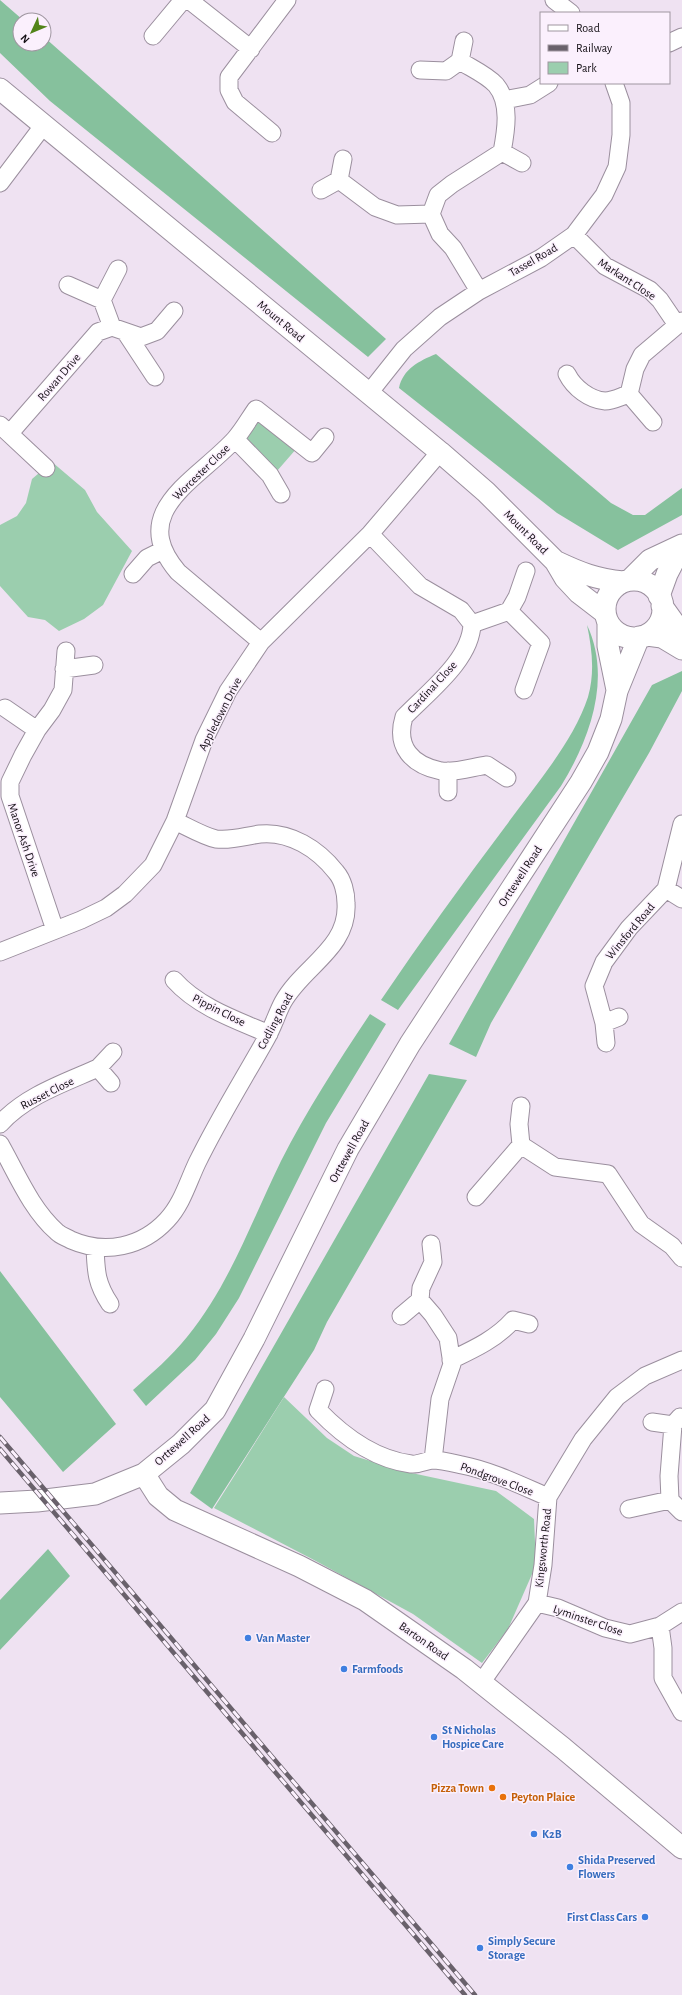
<svg xmlns="http://www.w3.org/2000/svg" width="682" height="1995" font-family="'Alegreya Sans',sans-serif">
<rect width="100%" height="100%" fill="#efe2f2"/>
<path fill="#9bceae" d="M260 414 297 448 277 471 239 439Z
M52 462 85 490 97 512 132 551 103 605 84 619 59 631 45 620 28 617 0 586V525L17 516 26 503 32 479Z
M284 1397 327 1438 354 1456 407 1472 496 1491 534 1519 536 1565 508 1629 482 1663 413 1614 314 1560 214 1508Z"/>
<path fill="#86c19d" d="M0 0 23 20H20V44H44V37L386 339 368 357 50 101 0 53Z
M436 354 611 503 633 515H645L682 488V515L618 550 557 513 399 388C403 369 419 361 436 354Z
M587 625C612 678 590 739 561 786L398 1010 381 1000C421 941 462 884 505 827 533 788 573 743 588 697 595 672 592 649 587 625Z
M682 671V691L649 753 491 1023 476 1057 449 1044 652 685Z
M370 1014 386 1024 326 1123 239 1298 216 1334 195 1360 146 1406 133 1390C152 1373 171 1357 187 1337 229 1286 252 1220 281 1161 307 1110 338 1062 370 1014Z
M429 1074 467 1080 327 1322 314 1350 212 1509 190 1493Z
M0 1271 116 1424 63 1472 0 1397Z
M48 1549 70 1576 0 1650V1600Z"/>
<g fill="none" stroke-linecap="round" stroke-linejoin="round">
<g stroke="#9b8f9e" stroke-width="19">
<path id="minor" d="M189 0 251 49
M554 0 571 13
M153 36 183 0
M669 43 682 37
M460 61C471 68 487 75 496 85 511 103 506 131 502 152L452 184 438 195 431 214 440 234 453 248 479 291
M420 70 446 71 460 61 464 41
M504 100 530 95 549 83
M272 133 235 102 229 90V77L287 0
M502 152 522 163
M339 180 375 207 397 215 431 214
M0 183 43 126
M321 190 339 180 343 159
M574 235 605 266 650 290 660 300 677 325
M68 285 102 300
M112 327 102 300 118 269
M126 333 155 377
M567 374C574 388 590 400 605 401 613 401 622 396 629 394L653 422
M369 393 404 349 440 317 479 291 541 258 574 235 604 195 617 167 621 135V103L614 83
M629 394 635 369 642 355 682 321
M0 425 46 468
M10 433 98 332 112 327 141 337 157 331 174 311
M235 439 270 475 281 494
M370 534 420 586 461 610 472 624 509 611
M133 574 147 558 163 550
M472 624C471 660 428 692 404 717 395 747 412 765 441 771 455 773 473 767 487 765L507 778
M261 642 178 572C126 511 198 480 235 439 243 430 249 419 256 409L312 453 325 437
M64 669 94 665
M524 690 541 643 509 611 517 597 526 571
M5 708 37 730
M448 771V792
M666 889 682 899
M55 930 10 796V782L23 755 37 730 52 710 63 690 66 651
M0 952 81 920 106 908 125 894 153 865 175 821 204 740 228 691 261 642 370 534 440 452
M174 980C198 1007 236 1020 269 1034
M604 1023 619 1017
M606 1043 604 1023 594 986 604 962 629 928 666 889 682 824
M111 1083 98 1068 113 1052
M0 1124C25 1096 64 1083 98 1068
M0 1144C17 1174 31 1209 57 1232 61 1236 66 1237 71 1240 105 1255 142 1247 167 1220 182 1204 188 1182 197 1163 218 1120 243 1080 266 1039 273 1027 277 1013 283 1002 303 966 349 948 346 903 346 893 343 880 336 872 318 849 290 831 260 834 245 836 232 841 216 839 203 836 188 827 175 821
M521 1145 555 1167 608 1174 641 1224 672 1246 682 1258
M476 1197 521 1145 519 1124 521 1106
M431 1244 433 1262 421 1288 420 1300 433 1315 448 1338 452 1364 440 1399 433 1460
M95 1247C96 1271 96 1283 110 1304
M401 1316 420 1300
M451 1360C474 1349 496 1339 513 1320L529 1324
M325 1389 318 1410C343 1436 373 1459 411 1464 418 1465 425 1461 432 1460 441 1460 453 1463 462 1465 492 1471 520 1485 548 1497
M652 1422 673 1425 680 1417
M673 1425 669 1476 670 1500 682 1512
M629 1509 670 1500
M537 1603 558 1608 605 1628 630 1634 660 1626 682 1612
M660 1626 663 1648V1678L682 1712
M481 1683 537 1603 543 1565 548 1497 583 1439 617 1397 645 1376 682 1360"/>
</g>
<g stroke="#9b8f9e" stroke-width="23">
<path id="tertiary" d="M0 89 440 452 486 492 555 561 565 578 579 593 605 613
M555 561C580 573 596 579 623 582
M630 580 650 560 682 545
M605 609a29 29 0 1 1 58 0a29 29 0 1 1-58 0Z
M659 596 667 574 682 545
M662 606 682 634
M608 622V646L617 690
M647 635 662 637 682 649
M144 1474 158 1496 175 1510 299 1566 365 1600 464 1669 563 1748 682 1848
M0 1503 37 1501 95 1494 144 1474 181 1444 215 1410 254 1339 348 1149 410 1044 581 782 598 752 611 719 617 691 639 637"/>
</g>
<use href="#minor" stroke="#fff" stroke-width="17"/>
<use href="#tertiary" stroke="#fff" stroke-width="21"/>
<g stroke="#69616b" stroke-width="4.5">
<path id="rail" d="M0 1437 475 1995
M0 1449 465 1995"/>
</g>
<use href="#rail" stroke="#fbf0fd" stroke-width="3" stroke-dasharray="9" stroke-linecap="butt"/>
</g>
<g fill="#3f7fe0" stroke="#fbf0fd" stroke-width="1.5">
<circle cx="248" cy="1638" r="4"/>
<circle cx="344" cy="1669" r="4"/>
<circle cx="434" cy="1737" r="4"/>
<circle cx="534" cy="1834" r="4"/>
<circle cx="570" cy="1867" r="4"/>
<circle cx="645" cy="1917" r="4"/>
<circle cx="480" cy="1948" r="4"/>
</g>
<g fill="#e8710a" stroke="#fbf0fd" stroke-width="1.5">
<circle cx="492" cy="1788" r="4"/>
<circle cx="503" cy="1797" r="4"/>
</g>
<g text-anchor="middle" stroke-width="3" stroke-linejoin="round" paint-order="stroke">
<g font-size="12" fill="#140f15" stroke="#fbf0fd">
<text transform="translate(533 260) rotate(-30)" y="4">Tassel Road</text>
<text transform="translate(627 279) rotate(33)" y="4">Markant Close</text>
<text transform="translate(281 321) rotate(40)" y="4">Mount Road</text>
<text transform="translate(59 377) rotate(-49)" y="4">Rowan Drive</text>
<text transform="translate(201 472) rotate(-44)" y="4">Worcester Close</text>
<text transform="translate(526 532) rotate(45)" y="4">Mount Road</text>
<text transform="translate(432 687) rotate(-47)" y="4">Cardinal Close</text>
<text transform="translate(220 714) rotate(-63)" y="4">Appledown Drive</text>
<text transform="translate(24 840) rotate(71)" y="4">Manor Ash Drive</text>
<text transform="translate(520 876) rotate(-57)" y="4">Orttewell Road</text>
<text transform="translate(630 931) rotate(-50)" y="4">Winsford Road</text>
<text transform="translate(219 1010) rotate(27)" y="4">Pippin Close</text>
<text transform="translate(275 1021) rotate(-62)" y="4">Codling Road</text>
<text transform="translate(47 1093) rotate(-27)" y="4">Russet Close</text>
<text transform="translate(349 1151) rotate(-61)" y="4">Orttewell Road</text>
<text transform="translate(182 1440) rotate(-42)" y="4">Orttewell Road</text>
<text transform="translate(497 1479) rotate(20)" y="4">Pondgrove Close</text>
<text transform="translate(543 1548) rotate(-84)" y="4">Kingsworth Road</text>
<text transform="translate(588 1620) rotate(19)" y="4">Lyminster Close</text>
<text transform="translate(424 1641) rotate(35)" y="4">Barton Road</text>
</g>
<g font-size="12" font-weight="bold" fill="#366cbe" stroke="#fbf0fd" text-anchor="start">
<text x="256" y="1642">Van Master</text>
<text x="352" y="1673">Farmfoods</text>
<text x="442" y="1734">St Nicholas<tspan x="442" dy="14">Hospice Care</tspan></text>
<text x="542" y="1838">K2B</text>
<text x="578" y="1864">Shida Preserved<tspan x="578" dy="14">Flowers</tspan></text>
<text x="637" y="1921" text-anchor="end">First Class Cars</text>
<text x="488" y="1945">Simply Secure<tspan x="488" dy="14">Storage</tspan></text>
</g>
<g font-size="12" font-weight="bold" fill="#c56008" stroke="#fbf0fd" text-anchor="end">
<text x="484" y="1792">Pizza Town</text>
<text x="511" y="1801" text-anchor="start">Peyton Plaice</text>
</g>
</g>
<rect x="540" y="12" width="130" height="72" fill="#fbf0fd" stroke="#9f96a0"/>
<rect x="548" y="25" width="20" height="6" fill="#ffffff" stroke="#9f96a0"/>
<text x="576" y="32" font-size="12" fill="#140f15">Road</text>
<rect x="548" y="45" width="20" height="6" fill="#69616b" stroke="#9f96a0"/>
<text x="576" y="52" font-size="12" fill="#140f15">Railway</text>
<rect x="548" y="62" width="20" height="12" fill="#9bceae" stroke="#9f96a0"/>
<text x="576" y="72" font-size="12" fill="#140f15">Park</text>
<g transform="translate(32 32) rotate(226)"><circle r="19" fill="#fbf0fd" stroke="#9f96a0"/>
<path d="M0-3L7 15L0 10L-7 15Z" fill="#528419"/>
<text y="-6" font-size="11" font-weight="bold" text-anchor="middle" fill="#140f15">N</text>
</g>
</svg>
